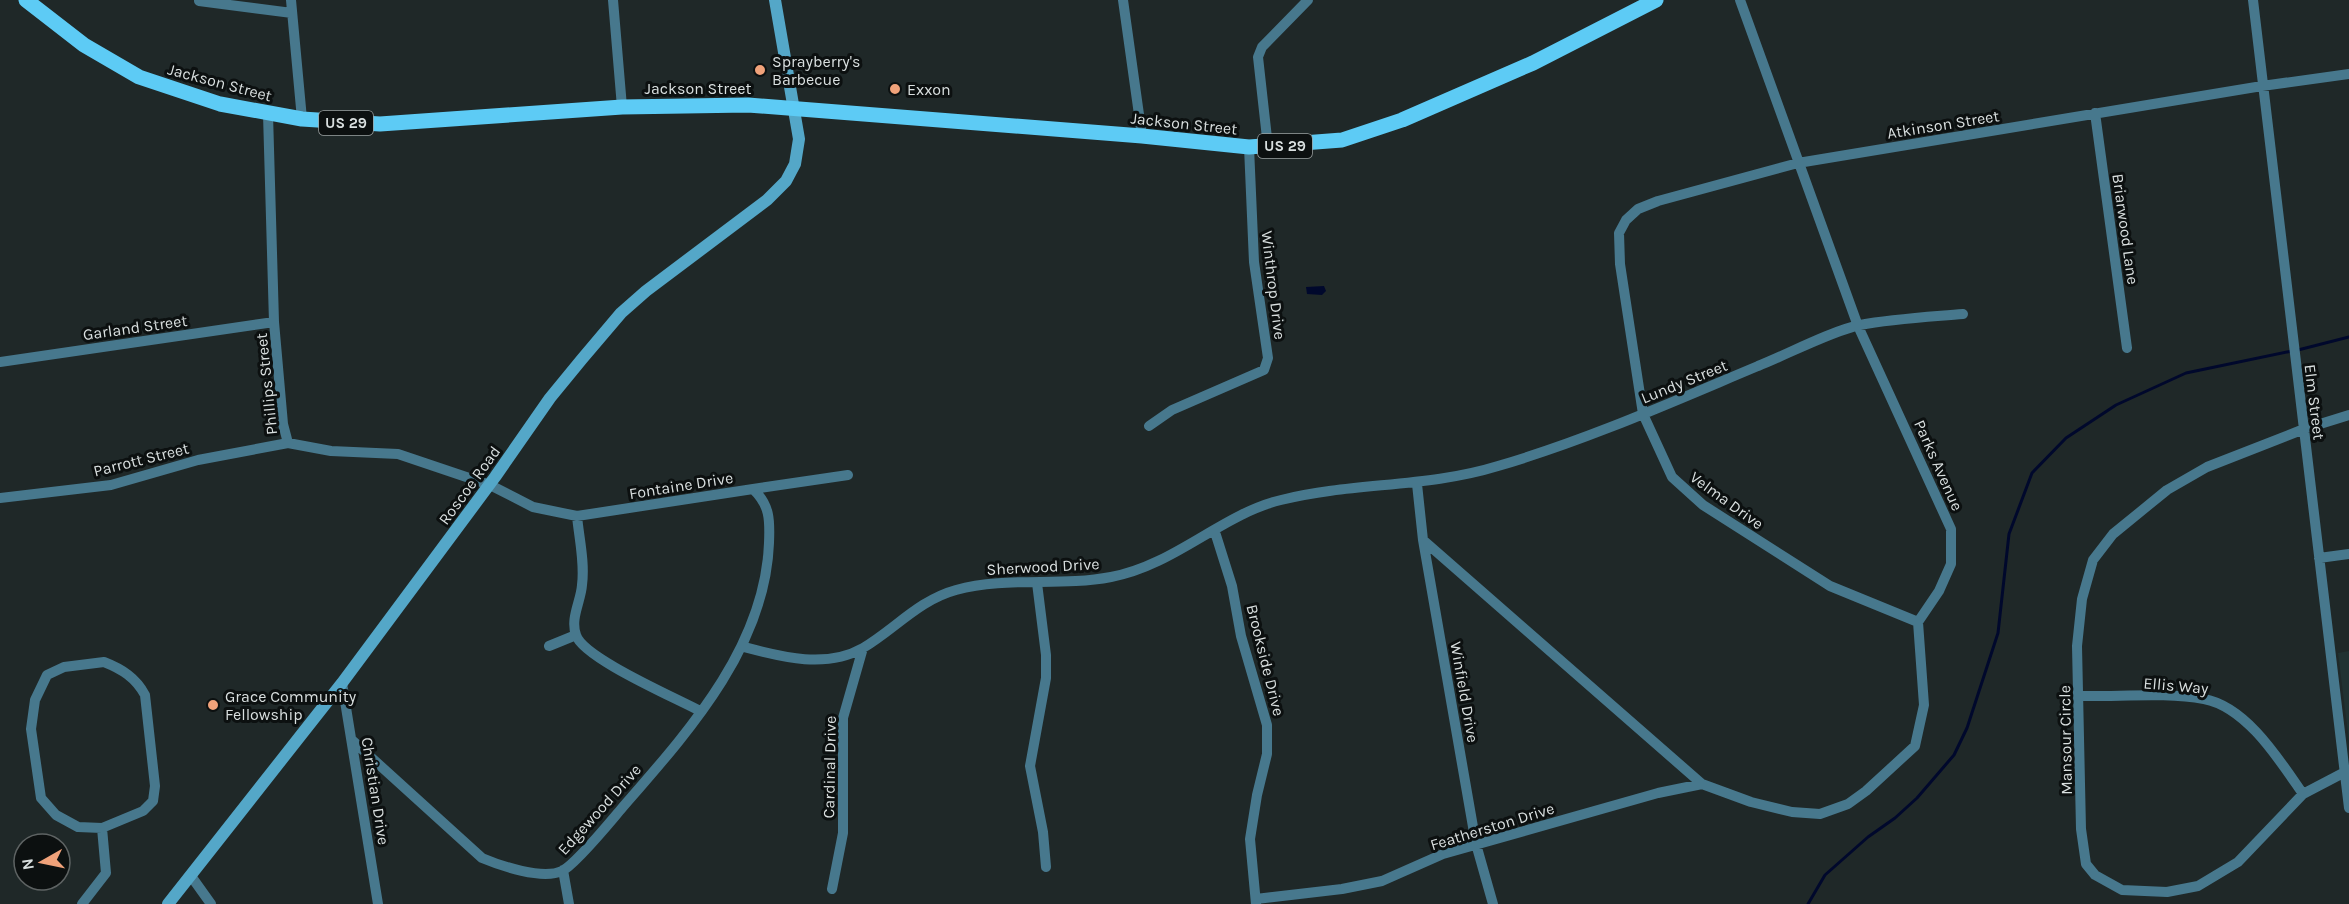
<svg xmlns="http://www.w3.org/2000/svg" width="2349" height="904" font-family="Karla,sans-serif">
<rect width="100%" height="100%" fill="#1f2828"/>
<path fill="#213232" d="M2349 651V741L2338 653Z"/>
<path fill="#00082c" d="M1324 286 1326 291 1322 295 1307 294 1306 287Z"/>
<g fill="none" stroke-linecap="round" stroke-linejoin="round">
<path stroke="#00082c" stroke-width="3" d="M2298 350 2349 337
M1808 904 1825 875 1868 837 1895 818 1917 798 1954 755 1967 728 1998 633 2009 534 2032 473 2066 438 2116 405 2186 373 2292 351"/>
<path stroke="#47788d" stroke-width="10" d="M291 0 302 119
M613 0 622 107
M1123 0 1142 136
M2253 0 2349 808
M199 1 292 13
M2095 113 2127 348
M268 114 274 322 283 424 288 443
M1268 147 1258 57 1262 47 1308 0
M0 362 274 322
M1149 426 1172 410 1264 370 1268 358 1254 262 1249 147
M1417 484 1423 540 1476 844 1493 904
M753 489 848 475
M0 498 111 485 198 460 288 443 331 451 398 454 490 485 533 507 577 516 753 489C770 505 770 520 769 543 765 648 687 733 622 808 610 822 576 864 562 871 542 880 501 866 482 858L353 741
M577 516C579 538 585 562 582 585 581 601 570 618 576 635 583 658 676 698 700 711
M1215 532 1232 586 1241 636 1267 725V754L1257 795 1250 839 1256 904
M1423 540 1702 784 1751 802 1792 812 1820 814 1848 804 1866 791 1915 746 1924 705 1918 622 1939 591 1951 564V529L1858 326 1740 0
M2319 558 2349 554
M1037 583 1046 655V678L1030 766 1043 832 1046 867
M1918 622 1830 586 1703 505 1672 477 1643 414 1620 264 1619 233 1626 220 1638 209 1658 201 1798 163 2262 86 2349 74
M549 646 576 635
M744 647C782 657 826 669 863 648 895 629 919 600 956 590 1006 576 1060 587 1111 577 1175 565 1222 514 1281 500 1353 482 1427 488 1498 466 1587 440 1672 402 1758 366 1786 355 1831 331 1860 325 1893 319 1929 317 1963 314
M104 662C122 669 136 678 145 695L155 786 153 801 143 811 102 828 78 827 56 815 41 798 31 729 35 700 47 675 64 667Z
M342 683 378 904
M2079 696C2118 697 2166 692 2204 699 2247 707 2280 761 2303 794
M2345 772 2303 794 2238 862 2198 886 2167 892 2122 890 2095 875 2086 864 2081 829 2077 646 2082 599 2093 560 2113 534 2167 490 2207 467 2304 429 2349 415
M563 870 569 904
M191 876 211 904
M832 889 843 833V718L863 648
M1256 899 1342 889 1382 881 1443 854 1658 793 1702 784
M82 904 106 873 102 828"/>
<path stroke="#54a7c8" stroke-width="12" d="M168 904 342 683 495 477 550 398 582 359 621 313 646 291 767 200 786 181 795 164 799 139 775 0"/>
<path stroke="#5dcbf5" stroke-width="15" d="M26 0 84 45 139 77 220 104 302 119 380 124 622 107 748 105 1142 136 1249 147 1342 140 1402 120 1533 63 1656 0"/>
</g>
<g fill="#f0a27a" stroke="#0c1010" stroke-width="2">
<circle cx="760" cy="70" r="6"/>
<circle cx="895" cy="89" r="6"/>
<circle cx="213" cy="705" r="6"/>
</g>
<g text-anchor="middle" stroke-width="6" stroke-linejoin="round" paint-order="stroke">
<g fill="#0c1010" stroke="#9ca1a1" stroke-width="1.5">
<rect x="319" y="111" width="54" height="24" rx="4.5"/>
<rect x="1258" y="134" width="54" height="24" rx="4.5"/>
</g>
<g font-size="15" font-weight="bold" fill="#d9dfdf">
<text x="346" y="128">US 29</text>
<text x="1285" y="151">US 29</text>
</g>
<g font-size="16" fill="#d9dfdf" stroke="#0c1010" text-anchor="start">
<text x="772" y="67">Sprayberry's<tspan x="772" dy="18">Barbecue</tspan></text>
<text x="907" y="95">Exxon</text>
<text x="225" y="702">Grace Community<tspan x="225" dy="18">Fellowship</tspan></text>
</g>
<g font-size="16" fill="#d9dfdf" stroke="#0c1010">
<text transform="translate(220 82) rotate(15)" y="6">Jackson Street</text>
<text x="698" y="94">Jackson Street</text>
<text transform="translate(1184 123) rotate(6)" y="6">Jackson Street</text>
<text transform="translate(1943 124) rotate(-9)" y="6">Atkinson Street</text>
<text transform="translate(2126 229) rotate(82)" y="6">Briarwood Lane</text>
<text transform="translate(1274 285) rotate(83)" y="6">Winthrop Drive</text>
<text transform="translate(135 327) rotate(-8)" y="6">Garland Street</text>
<text transform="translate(1684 381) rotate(-22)" y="6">Lundy Street</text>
<text transform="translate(266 384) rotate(-96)" y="6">Phillips Street</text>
<text transform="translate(2315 402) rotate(83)" y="6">Elm Street</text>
<text transform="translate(141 459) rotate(-14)" y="6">Parrott Street</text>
<text transform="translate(1939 465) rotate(66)" y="6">Parks Avenue</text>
<text transform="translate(469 485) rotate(-54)" y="6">Roscoe Road</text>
<text transform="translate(681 485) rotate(-9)" y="6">Fontaine Drive</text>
<text transform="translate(1727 500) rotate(36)" y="6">Velma Drive</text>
<text transform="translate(1043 566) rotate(-3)" y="6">Sherwood Drive</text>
<text transform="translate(1266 660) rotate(76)" y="6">Brookside Drive</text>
<text transform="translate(2176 685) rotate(5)" y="6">Ellis Way</text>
<text transform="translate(1465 692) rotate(80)" y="6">Winfield Drive</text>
<text transform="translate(2065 740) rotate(-91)" y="6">Mansour Circle</text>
<text transform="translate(829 767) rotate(-89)" y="6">Cardinal Drive</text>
<text transform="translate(376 791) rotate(81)" y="6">Christian Drive</text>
<text transform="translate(599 809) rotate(-48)" y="6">Edgewood Drive</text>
<text transform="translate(1492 826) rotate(-17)" y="6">Featherston Drive</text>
</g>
</g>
<g transform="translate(42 862) rotate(261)"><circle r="28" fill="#0c1010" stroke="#5e6363" stroke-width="1.5"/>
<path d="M0-4.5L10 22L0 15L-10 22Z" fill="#f0a27a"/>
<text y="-9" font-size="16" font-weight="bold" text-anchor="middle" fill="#d9dfdf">N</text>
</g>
</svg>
